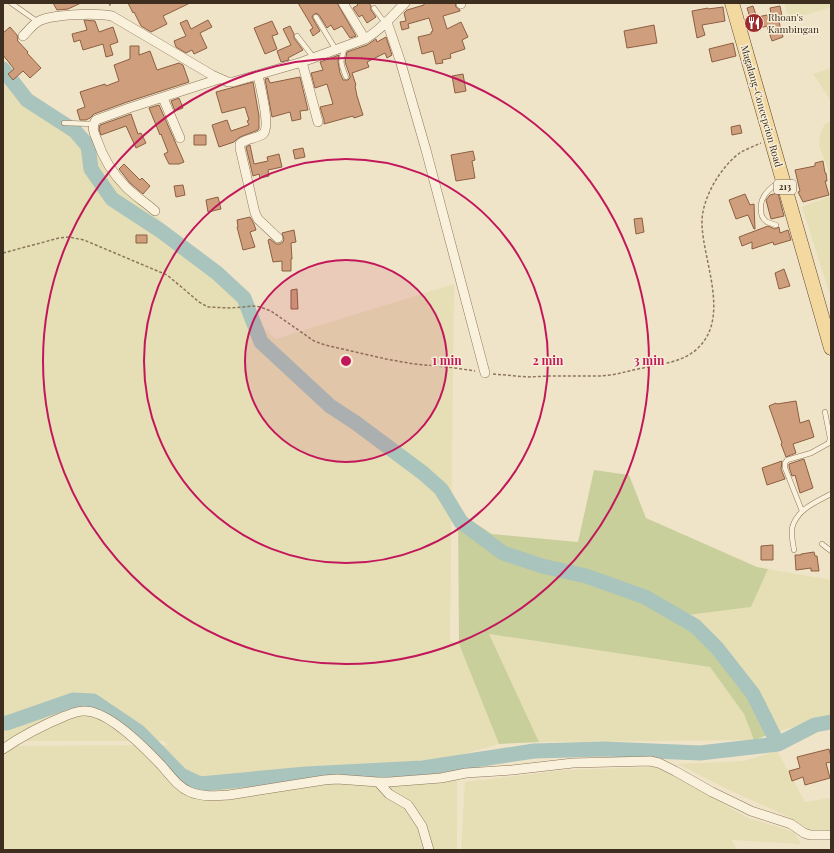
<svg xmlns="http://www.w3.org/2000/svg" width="834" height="853" font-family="'Playfair Display',serif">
<rect width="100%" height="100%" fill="#f0e4c8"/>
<path fill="#e6deb5" d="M784 3H831V7L790 20Z
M3 67 53 117 75 131 275 339 454 284 450 640 459 644 499 744 457 756V850H3V746L168 745 164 741H3Z
M831 68V101L813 74Z
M831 121V177L819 146 820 133 825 124Z
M831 196V298L802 207Z
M768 569 831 580V716L779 731 688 615 751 607Z
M489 634 710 667 744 714 754 740 539 742Z
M777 751 805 802 831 798V831L810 830 791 818 725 788 678 764 744 761Z
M654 767 666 771 748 818 794 832 801 844 732 840 737 850H461L465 782 565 770Z"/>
<path fill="#c9cf9b" d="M594 470 629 475 646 518 757 567 768 569 751 607 688 615 779 731 754 740 744 714 710 667 489 634 539 742 499 744 459 644 458 512 492 534 578 542Z"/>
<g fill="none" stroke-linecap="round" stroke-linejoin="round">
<path stroke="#a9c4bc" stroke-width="15" d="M3 69 27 100 75 131 88 146 91 169 112 199 161 231 217 273 244 298 261 342 330 406 356 423 423 473 441 489 461 522 503 553 542 566 586 576 645 597 695 626 717 648 753 694 778 744
M3 723H7L73 700 93 701 139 732 181 775 200 784 306 774 423 768 534 751 605 749 700 753 778 744 815 725 831 722"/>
</g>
<path fill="#cf9f7d" stroke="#8d5f41" d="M53 3H81L68 9 57 10Z
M128 3H190L163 16 167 24 151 32 141 26 134 12 133 13Z
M298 3H337L356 36 350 38 342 26 334 30 331 25 327 28 319 15 316 13 313 15 312 17 320 31 313 36 310 30 313 28Z
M356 3H369L371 6V10L376 17 367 23 362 15 359 17 353 8 358 5Z
M424 3H455L456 7 460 10V11L443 16 447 29 461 22 468 37 462 40 465 49 450 54 451 58 442 60 443 63 436 64 433 51 422 54 418 37 431 34V32L433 31 429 18 408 24 409 28 402 30 400 22 406 21 404 13 407 10 424 5Z
M753 6 756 15 757 14 758 17 771 14 770 8 780 6 783 21 779 22 783 37 772 41 767 26 754 30 747 8Z
M723 7 725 21 702 25 705 35 697 38 692 11 708 8V9Z
M84 20 95 21 99 32 113 27 118 42 110 45 113 55 106 57 103 44 83 50 80 40 74 42 72 34 87 30Z
M187 20 191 29 208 20 212 27 200 33 207 48 194 54 192 50 186 53 176 47 174 41 186 36 180 23Z
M272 21 278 34 272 36 277 49 265 54 254 28Z
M654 25 657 43 627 48 624 31Z
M290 26 294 34V38L303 50 288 58 289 60 281 62 277 51 291 45 283 29Z
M10 27 17 35 18 39 17 40 28 52 27 53 41 68 30 78 23 71 13 80 8 74 14 69 3 55V33Z
M386 37 392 55 387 58 385 53 367 62 369 67 352 73 356 85 355 86 357 96 363 115 354 118 353 116 324 124V120L320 107 333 104 327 84 315 88 311 73 323 70 320 62 339 55 338 62 340 73 343 80H348L350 78V76L345 62 347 52 367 45 376 39 377 42Z
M733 43 736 56 712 62 709 49Z
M130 46H139V55L150 51 157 70 179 63 183 65 189 82 127 102 94 114 90 118 86 120H80L77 110 85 107 80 92 105 84 106 86 119 81 114 65 130 59Z
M463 74 466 91 455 93 452 76Z
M300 77 308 110 300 111 301 119 292 121 290 112 272 117 265 79 268 78 270 83Z
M253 82 259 116V128L258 130 240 137 236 140 234 142 219 147 212 125 227 120 231 131 249 125 247 121 249 120 245 107 222 113 216 92Z
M179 98 183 108 175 111 171 101Z
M159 105 184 162 179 164H169L164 154 168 152 161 134 160 135 149 108Z
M131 114 138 134 141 133 146 143 136 148 126 126 101 135 99 129 100 125Z
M740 125 742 133 732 135 731 127Z
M194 135H206V145H194Z
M250 145 254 164 268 161 267 157 279 154 282 167 268 170 269 176 260 178 259 174 253 176 246 147Z
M303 148 305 157 295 159 293 150Z
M473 151 475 160 472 161 475 178 456 181 451 155Z
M823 161 825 173H826L827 181H825L829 195 803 202 798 192 800 191 795 170 815 166V163Z
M124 164 140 180 142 178 150 186 143 194 130 183 119 169Z
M183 185 185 195 176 197 174 186Z
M778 193 784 216 771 219 766 200 770 195Z
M745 194 750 205 754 204 755 229H754L748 215 736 219 729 200Z
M218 197 221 209 208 212 206 200Z
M250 217 254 224 256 230 250 232 255 247 243 250 237 227H238L237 220Z
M642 218 644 232 636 234 634 219Z
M768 226 775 229 779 227 780 233 788 230 791 240 774 245 773 242 752 249V242L742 246 739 237Z
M294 230 296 242 291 243 292 259H291V271H282V261L273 262 268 240 270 239 276 244H280L283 242 284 239 282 233Z
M136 235H147V243H136Z
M784 269 790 286 779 289 775 273Z
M297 289 298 309H291V290Z
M796 401 800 423 809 420 814 437 793 444 796 453 786 457 781 444 782 443 769 406 776 403 777 404Z
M804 459 813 488 800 493 795 475 792 476 789 467V464Z
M782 461 781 469 785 479 767 485 762 468Z
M773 545V560H761V546Z
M814 552 815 556H817L819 571H811V568L796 570 795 555H801V554Z
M829 749 831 757V762L826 763 830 778 805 785 803 777 792 781 789 771 800 768 797 757Z"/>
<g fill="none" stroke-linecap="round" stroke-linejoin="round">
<g stroke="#8d765c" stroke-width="5.5">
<path id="lane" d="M11 3 38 22
M374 8 382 19 387 22
M316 17 336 50
M297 36 314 58
M345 47C340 62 340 62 346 77
M64 123 93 124
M776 225C773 224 770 223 767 222 763 219 761 215 761 211 759 196 771 187 782 180
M802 511 785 468V463L787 460 811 453 829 443 830 438 825 412
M822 544 831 551
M794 550C793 543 791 535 792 528 797 509 816 502 831 494"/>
</g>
<g stroke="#8d765c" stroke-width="10">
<path id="street" d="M343 3 365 39
M461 3V4
M387 22 400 60 426 150 485 373
M23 36C28 31 33 24 39 21 53 14 96 13 112 16L212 75 228 82H233L302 62 365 39C381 30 392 16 405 3
M302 62 318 122
M258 75C260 86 271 127 263 134 256 139 246 138 240 144V148L255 213 258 219 278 238
M163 98 180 138
M155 211C146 203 135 196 126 187 113 174 103 158 97 140 94 133 91 127 96 120L129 108 219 79
M3 749C22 736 43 725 65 716 71 714 77 711 83 711 107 709 145 748 161 765 170 775 178 787 190 792 202 797 216 796 229 795L324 780 337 779 378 782H389L441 778 466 773 512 770 573 763 650 761 659 763 675 771 712 792 741 806 751 811 791 824 804 833 810 835H831
M378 782 389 794 408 805 422 826 429 850"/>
</g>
<g stroke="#5b4430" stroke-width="15">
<path id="primary" d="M732 3 831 348"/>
</g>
<path stroke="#8d765c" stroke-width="1.5" stroke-dasharray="3 2" stroke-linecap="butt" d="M109 3 111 7
M3 253 59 238 69 237 84 240 167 275 185 290 199 302 208 307 231 308 253 306 260 307 271 311 314 341 325 345 386 359 414 364 448 367 475 371
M493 374 528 377 549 376H601L611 375C622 373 632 370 643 368 661 364 683 362 697 349 731 318 703 262 702 224 701 199 721 166 741 152 747 149 754 146 761 143"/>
<use href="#lane" stroke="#faf1dc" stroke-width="4.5"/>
<use href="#street" stroke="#faf1dc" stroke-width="9"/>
<use href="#primary" stroke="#f3d9a0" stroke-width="14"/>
</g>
<circle cx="346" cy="361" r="101" fill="#c2185b" fill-opacity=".12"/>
<g fill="none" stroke="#c2185b" stroke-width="2">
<circle cx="346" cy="361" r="101"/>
<circle cx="346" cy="361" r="202"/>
<circle cx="346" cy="361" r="303"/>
</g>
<defs>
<g id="restaurant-disc" transform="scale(1)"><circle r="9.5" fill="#9e2a2b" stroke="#f7eed8"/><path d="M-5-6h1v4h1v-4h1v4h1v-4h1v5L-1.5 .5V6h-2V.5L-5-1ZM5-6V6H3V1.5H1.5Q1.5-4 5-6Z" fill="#fff"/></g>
</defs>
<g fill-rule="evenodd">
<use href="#restaurant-disc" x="754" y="23"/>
</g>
<g text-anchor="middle" stroke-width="3" stroke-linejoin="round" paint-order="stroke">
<rect fill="#f7eed8" stroke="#756857" stroke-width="1" x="774" y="180" width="22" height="14" rx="3"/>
<g font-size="9" font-weight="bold" fill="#3d2e20">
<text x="785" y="190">213</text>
</g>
<g font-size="10" fill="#3d2e20" stroke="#f7eed8" text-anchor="start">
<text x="768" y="21">Rhoan's<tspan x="768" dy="12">Kambingan</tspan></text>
</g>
<g font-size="10" fill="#3d2e20" stroke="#f7eed8">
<text transform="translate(762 106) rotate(74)" y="4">Magalang-Concepcion Road</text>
</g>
</g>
<circle cx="346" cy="361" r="6" fill="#c2185b" stroke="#f7eed8" stroke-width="2"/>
<g font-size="12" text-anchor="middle" font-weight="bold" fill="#c2185b" stroke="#f7eed8" stroke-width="3" stroke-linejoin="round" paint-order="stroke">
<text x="447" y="365">1 min</text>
<text x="548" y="365">2 min</text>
<text x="649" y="365">3 min</text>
</g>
<rect width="834" height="853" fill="none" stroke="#3d2e20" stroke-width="8"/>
</svg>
